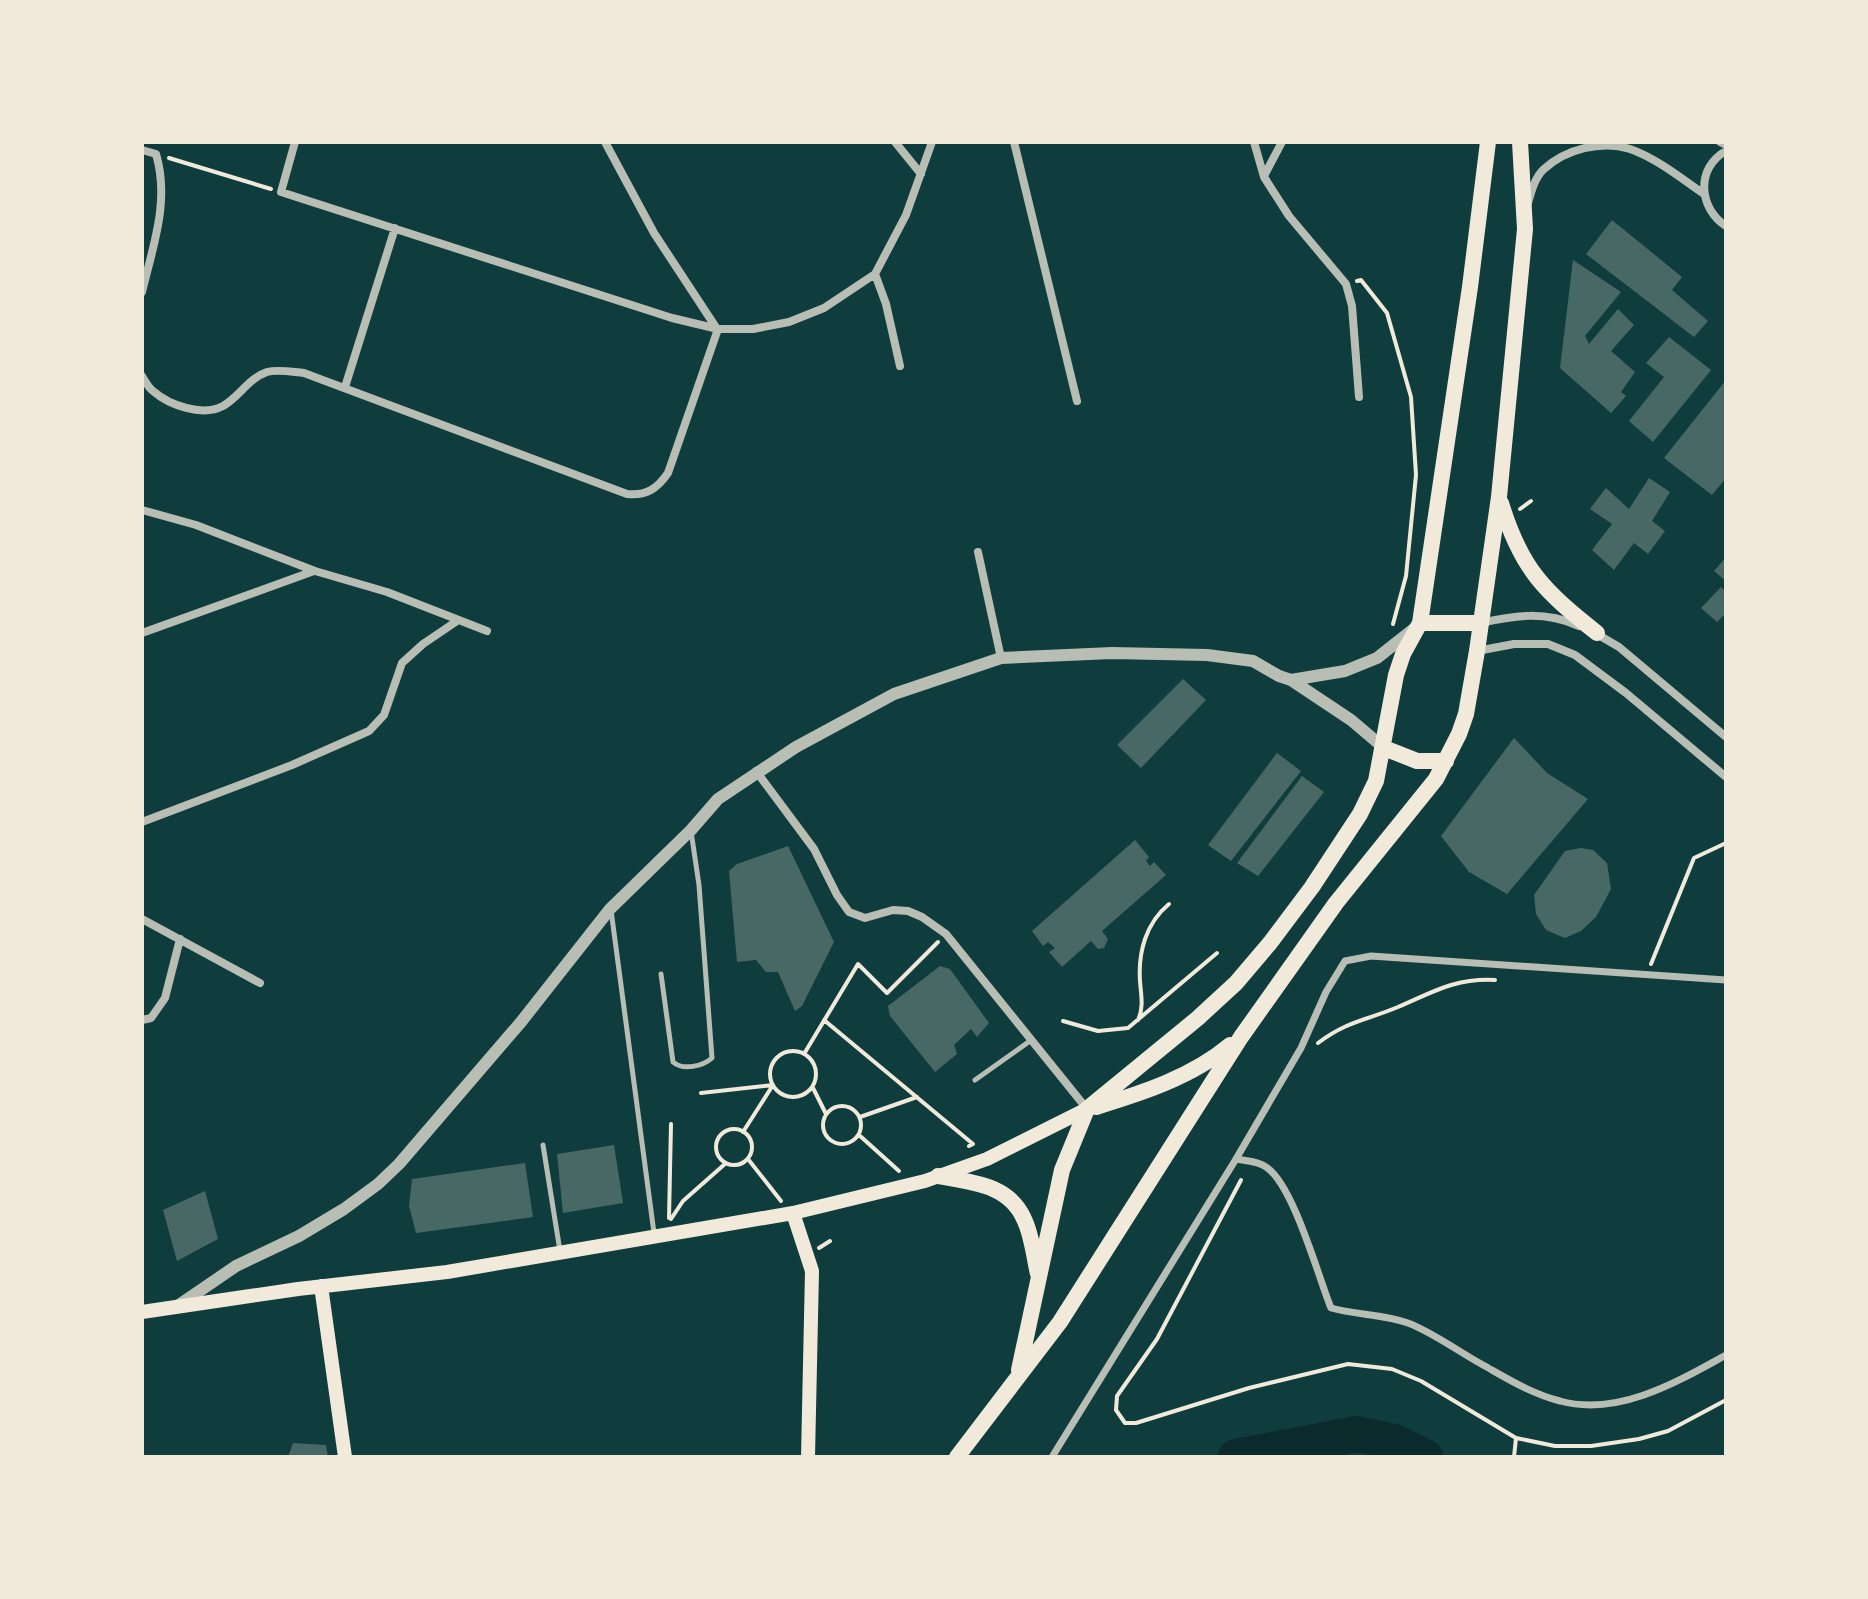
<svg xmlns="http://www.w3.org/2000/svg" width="1868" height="1599" font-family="Ubuntu,sans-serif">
<rect width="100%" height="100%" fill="#0f3d3e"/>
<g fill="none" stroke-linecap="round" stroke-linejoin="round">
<path stroke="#0a2a2b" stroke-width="36" d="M1236 1457 1357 1434 1395 1442 1425 1457"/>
</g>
<path fill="#486865" d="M1612 220 1682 277 1672 290 1708 321 1694 337 1586 254Z
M1573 260 1621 292 1585 336 1589 344 1618 309 1634 325 1611 351 1635 372 1621 392 1626 396 1611 413 1560 368Z
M1669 337 1711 370 1653 442 1629 421 1664 377 1646 363Z
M1726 380V478L1712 495 1664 458Z
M1649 478 1670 492 1652 521 1665 531 1648 554 1634 543 1614 570 1592 550 1612 524 1590 509 1606 488 1629 509Z
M1726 557V581L1714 571Z
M1721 587 1726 592V613L1717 622 1701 608Z
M1183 679 1206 700 1141 768 1117 745Z
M1514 738 1547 773 1588 799 1507 894 1469 872 1441 836Z
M1277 753 1301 771 1231 861 1208 845Z
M1302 776 1324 792 1258 876 1237 863Z
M1135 840 1149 857 1146 861 1150 866 1154 862 1166 875 1102 931 1108 939 1104 948 1098 949 1091 941 1062 967 1049 952 1055 948 1048 942 1043 946 1032 931Z
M788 846 834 942 802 1006 795 1011 778 972H766L756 960 737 962 729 871 737 864Z
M1581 848 1593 850 1607 863 1611 889 1596 917 1581 931 1565 938 1546 930 1536 914 1534 895 1565 851Z
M940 966 950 969 989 1023 977 1037 971 1029 954 1045 957 1054 935 1072 890 1016 888 1006Z
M614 1145 623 1203 563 1213 557 1154Z
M525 1163 533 1217 416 1233 409 1206 412 1179Z
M205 1191 218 1239 177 1261 163 1210Z
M293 1443 326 1445 328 1457H288Z"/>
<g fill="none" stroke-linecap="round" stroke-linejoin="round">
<path stroke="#f1e9da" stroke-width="4" d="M169 158 271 189
M1357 281 1361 280 1387 313 1411 397 1416 475 1406 576 1393 624
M1520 509 1531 501
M1651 964 1694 858 1726 843
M824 1020 973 1144 969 1146
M1138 1020C1144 1007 1141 995 1140 981 1138 952 1146 923 1169 904
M1063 1021 1098 1031 1128 1028 1217 953
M1318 1043C1347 1021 1367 1020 1398 1007 1433 992 1455 978 1495 980
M770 1074a23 23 0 1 1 46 0a23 23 0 1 1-46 0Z
M804 1054 858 964 887 993 938 942
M813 1088 826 1114
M701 1093 773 1085
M823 1125a19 19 0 1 1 38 0a19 19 0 1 1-38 0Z
M860 1117 917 1097
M716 1147a18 18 0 1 1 36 0a18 18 0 1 1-36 0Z
M743 1132 773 1085
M859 1135 899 1171
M748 1159 781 1201
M1241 1180 1157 1339 1117 1396 1116 1410 1125 1423H1136L1249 1388 1348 1364 1392 1369 1421 1381 1516 1438 1555 1446H1591L1639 1439 1668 1431 1726 1400
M669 1218 671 1124
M671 1219 683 1201 726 1163
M819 1248 830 1241
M1514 1457 1516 1438"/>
<path stroke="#b8beb3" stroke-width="5" d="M611 910 654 1233
M661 974 673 1062C683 1071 703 1066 712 1058L699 885 691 831
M975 1080 1030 1041
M543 1145 560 1251"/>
<path stroke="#b8beb3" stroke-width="7" d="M1236 1159C1246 1161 1258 1161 1266 1167 1293 1184 1318 1276 1331 1308 1356 1315 1383 1314 1408 1323 1434 1333 1459 1352 1483 1365 1508 1379 1532 1394 1560 1401 1618 1417 1677 1382 1726 1355
M1052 1457 1236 1159 1301 1048 1326 992 1345 961 1371 956 1726 980"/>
<path stroke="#b8beb3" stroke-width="8" d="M295 142 281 192 672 318 718 329H753L789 322 824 308 875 274 906 215 932 142
M605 142 654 233 717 329
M895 142 921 174
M1014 142 1077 401
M1254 142 1264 177 1289 216 1346 284 1352 306 1359 397
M1720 142 1726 145
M142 150 156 154C170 201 153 246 142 292
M1726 151C1695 168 1699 209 1726 226
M1264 176 1282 142
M1528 203C1531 192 1535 177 1544 169 1566 149 1601 140 1630 149 1656 158 1682 179 1704 194
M875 274 886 304 900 366
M142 376C145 381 148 387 153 391 169 405 202 417 223 406 239 397 249 378 267 372 278 369 292 372 304 373L627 494C646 496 657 489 668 473L718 329
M345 387 395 228
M142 510 196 525 315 571 387 592 487 631
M978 552 1001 658
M1480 623C1516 615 1545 611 1579 626
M142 633 314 571
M1595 633 1619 647 1726 737
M1477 651 1514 644H1548L1575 655 1626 693 1726 777
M756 771 814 849 837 895 849 912 865 918 893 910 908 911 922 917 946 934 1087 1109
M142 822 292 765 369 731 384 715 402 663 423 644 457 621
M142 919 260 983
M142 1020 151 1018 165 998 180 939"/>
<path stroke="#b8beb3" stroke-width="12" d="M1291 680 1345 671 1377 658 1415 628
M179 1305 236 1266 299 1236 344 1209 378 1184 399 1164 521 1022 610 909 691 830 718 799 796 747 894 694 1001 658 1112 653 1207 655 1253 661 1279 676 1291 680 1351 720 1384 748"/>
<path stroke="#f1e9da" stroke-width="14" d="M793 1213 812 1271 808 1457
M321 1286 345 1457
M142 1312 298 1289 447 1272 793 1213 925 1181 987 1159 1087 1109"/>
<path stroke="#f1e9da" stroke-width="16" d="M1501 503C1521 569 1544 591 1597 633
M1420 623H1480
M1384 748 1417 761H1446
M1096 1107C1142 1093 1192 1077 1230 1045
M1087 1109 1198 1018 1236 983 1270 943 1312 887 1360 814 1376 781 1396 675 1403 654 1420 623 1470 287 1488 142
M938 1176C970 1182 1009 1184 1024 1219 1032 1235 1034 1257 1038 1274
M1019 1370 1062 1170 1087 1109
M957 1457 1060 1322 1241 1037 1336 903 1436 779 1459 734 1466 714 1477 651 1499 497 1525 229 1520 142"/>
</g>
<rect width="1868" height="1599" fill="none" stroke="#f1e9da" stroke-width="288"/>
</svg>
